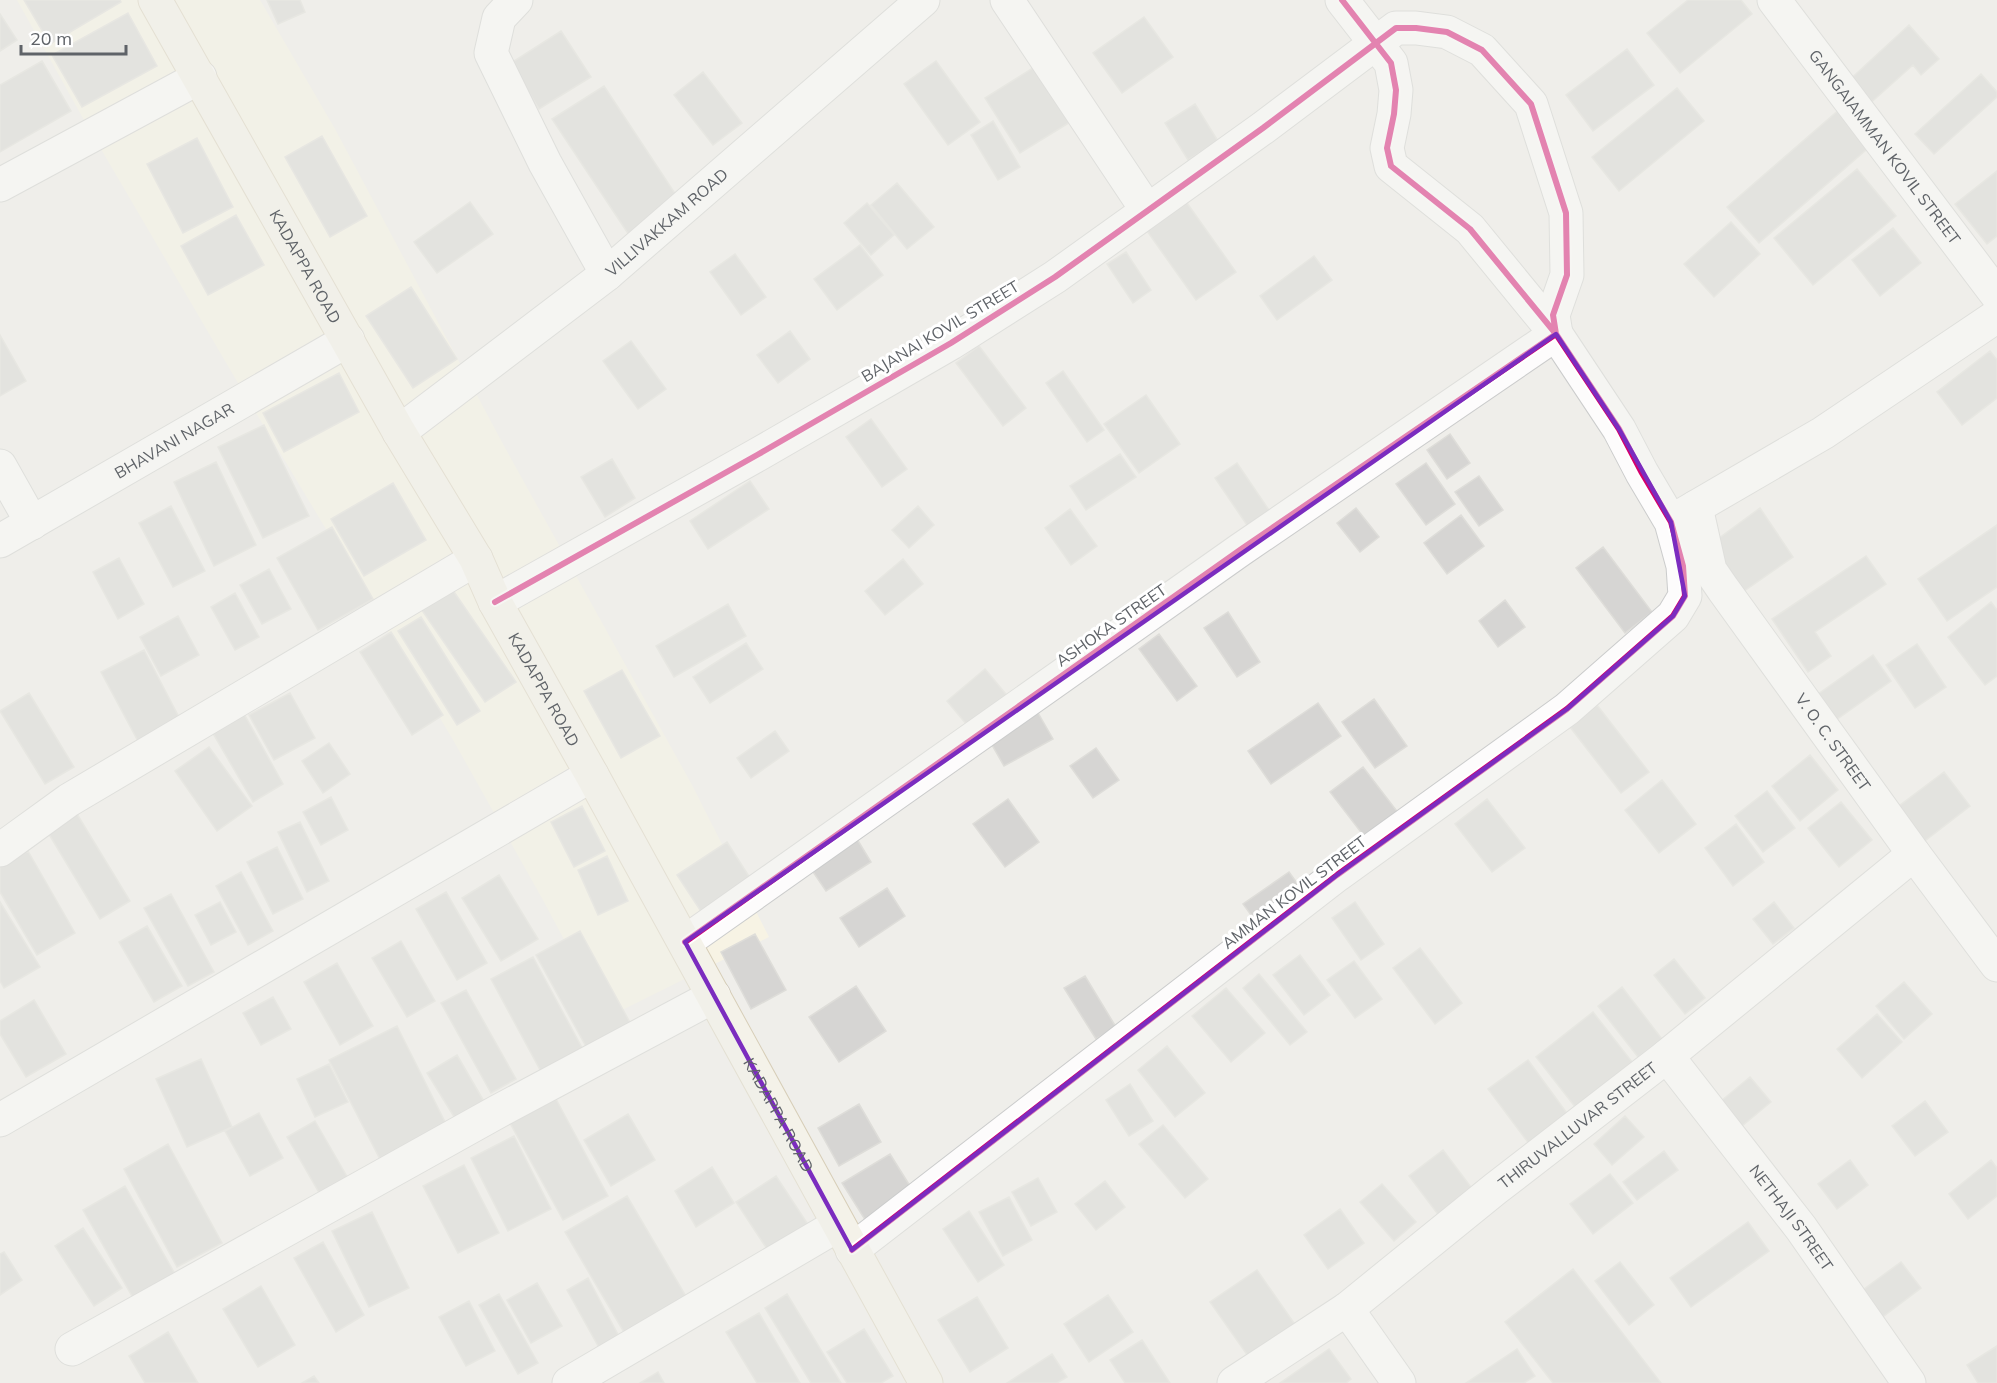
<svg xmlns="http://www.w3.org/2000/svg" width="1997" height="1383" font-family="Mulish,sans-serif">
<rect width="100%" height="100%" fill="#efeeea"/>
<path fill="#f7f3e4" d="M17 0H260L335 129 504 446 692 785 769 937 606 1018 543 900 452 738 238 383 84 120Z"/>
<path fill="#d6d5d3" stroke="#deddd9" stroke-width="1.5" d="M24 0H120L121 2 50 44Z
M267 0H300L305 12 278 24Z
M1688 0H1741L1752 14 1680 73 1647 33Z
M128 13 157 66 82 107 52 55Z
M0 14 17 40 0 51Z
M1144 17 1173 57 1122 93 1093 53Z
M1909 25 1939 59 1921 75 1913 65 1866 107 1845 84Z
M561 31 591 77 539 109 511 63Z
M1627 49 1654 85 1593 131 1566 95Z
M42 61 71 111 0 152V85Z
M936 61 980 122 948 145 904 84Z
M1036 66 1072 121 1020 153 985 98Z
M703 72 742 123 713 145 674 95Z
M1981 74 1997 92V97L1934 154 1915 134Z
M604 86 680 201 629 235 552 119Z
M1677 88 1704 121 1619 191 1592 157Z
M1195 104 1218 141 1188 160 1165 123Z
M1841 108 1873 144 1759 243 1727 207Z
M993 121 1020 167 998 180 971 135Z
M322 136 367 216 330 237 285 157Z
M197 138 233 207 183 233 147 164Z
M1857 169 1896 216 1813 285 1774 238Z
M1997 171V236L1987 244 1955 204Z
M897 183 934 227 907 249 871 205Z
M470 202 493 234 437 273 414 242Z
M867 203 894 235 871 255 844 223Z
M1187 203 1236 272 1196 300 1147 231Z
M236 215 264 265 208 295 181 246Z
M1731 222 1760 254 1714 297 1684 264Z
M1893 228 1921 263 1880 296 1852 260Z
M860 245 883 275 837 310 814 279Z
M1126 252 1151 290 1133 303 1107 264Z
M735 254 766 297 741 315 710 272Z
M1314 256 1332 280 1277 320 1260 296Z
M411 287 457 359 413 388 366 316Z
M790 331 810 359 778 383 757 355Z
M0 335 26 381 0 396Z
M631 341 666 389 638 409 603 361Z
M979 346 1026 408 1003 426 956 363Z
M1990 351 1997 360V398L1962 425 1937 392Z
M1063 371 1104 430 1087 442 1046 383Z
M339 373 359 412 284 452 263 413Z
M1146 395 1180 444 1139 473 1104 424Z
M871 419 907 469 882 487 846 437Z
M264 425 309 516 263 538 218 447Z
M1450 434 1470 463 1447 479 1427 450Z
M1120 454 1136 477 1086 510 1070 486Z
M612 459 635 498 605 517 581 477Z
M216 462 256 545 214 566 174 482Z
M1237 463 1271 513 1249 528 1215 478Z
M1426 463 1455 504 1426 525 1396 484Z
M1479 476 1503 510 1479 526 1455 492Z
M750 481 769 509 708 549 690 521Z
M393 483 426 540 364 576 331 519Z
M171 506 205 571 173 587 139 523Z
M918 506 934 525 909 548 892 530Z
M1356 508 1379 537 1360 552 1337 523Z
M1760 508 1793 557 1737 596 1707 547Z
M1070 509 1097 546 1071 565 1045 528Z
M1461 515 1484 546 1447 574 1424 543Z
M1997 525V587L1947 621 1918 579Z
M332 527 373 599 318 630 277 558Z
M1603 547 1652 612 1625 633 1576 568Z
M1866 556 1886 584 1815 632 1831 656 1808 672 1772 619Z
M119 558 144 604 118 619 93 572Z
M903 559 923 584 885 615 865 591Z
M269 569 291 609 262 624 240 585Z
M450 586 516 682 485 702 419 606Z
M235 593 259 637 235 650 211 607Z
M1505 600 1525 627 1498 647 1479 621Z
M1991 602 1997 610V676L1985 685 1948 637Z
M728 604 746 636 674 677 656 646Z
M1228 612 1260 662 1237 677 1204 628Z
M178 616 199 655 161 676 140 637Z
M421 617 480 711 457 725 398 631Z
M391 632 443 715 412 735 360 652Z
M1159 634 1197 686 1177 701 1139 649Z
M746 643 763 669 710 703 693 677Z
M1917 644 1946 687 1915 708 1886 665Z
M144 650 181 721 139 743 101 672Z
M1873 655 1891 681 1826 727 1807 702Z
M985 669 1010 699 972 731 947 701Z
M622 670 660 736 621 758 584 691Z
M29 693 74 767 45 784 0 711Z
M290 693 315 738 274 760 249 715Z
M1374 699 1407 746 1375 768 1342 722Z
M1318 703 1341 736 1271 784 1248 751Z
M1597 705 1649 772 1621 793 1570 727Z
M1037 711 1053 739 1004 766 988 738Z
M243 712 283 784 253 802 211 730Z
M775 731 789 751 751 778 737 758Z
M329 743 350 774 323 793 302 761Z
M209 747 252 806 217 831 175 771Z
M1096 748 1119 780 1093 798 1070 766Z
M1810 755 1838 790 1800 821 1772 786Z
M1363 767 1403 819 1370 844 1330 792Z
M1944 772 1970 806 1917 847 1891 812Z
M1662 780 1696 824 1659 853 1625 810Z
M1767 791 1795 828 1763 852 1735 816Z
M331 797 348 830 321 845 303 812Z
M1008 799 1039 842 1005 867 973 824Z
M1487 799 1525 848 1492 872 1455 824Z
M1841 802 1872 840 1839 867 1808 828Z
M582 806 605 851 574 867 551 822Z
M77 814 130 901 100 919 47 831Z
M300 822 329 881 307 892 278 832Z
M1736 824 1764 862 1733 886 1705 848Z
M857 839 871 862 826 891 811 869Z
M727 842 752 881 702 913 677 875Z
M277 847 303 899 273 914 247 862Z
M28 851 75 933 37 955 0 892V867Z
M607 856 628 901 598 915 578 870Z
M241 872 273 931 248 945 216 886Z
M1289 872 1305 894 1259 926 1243 904Z
M499 875 538 939 501 961 462 898Z
M887 888 905 916 859 947 840 918Z
M446 892 487 963 457 980 416 909Z
M171 894 214 972 188 986 144 908Z
M0 902 40 967 4 988 0 981Z
M220 902 236 932 211 945 195 915Z
M1355 902 1384 944 1361 960 1332 918Z
M1774 902 1794 928 1773 944 1753 919Z
M147 926 182 986 154 1002 119 942Z
M580 931 633 1028 589 1052 536 955Z
M755 934 786 990 751 1009 721 952Z
M401 941 435 1001 407 1017 372 958Z
M1420 948 1462 1003 1435 1024 1393 968Z
M1300 955 1330 995 1304 1015 1273 975Z
M533 957 587 1057 545 1079 491 979Z
M1674 959 1705 998 1685 1014 1654 975Z
M1354 961 1382 999 1355 1018 1327 980Z
M337 963 373 1026 340 1045 304 982Z
M1259 974 1307 1032 1290 1045 1243 988Z
M1085 976 1116 1027 1096 1039 1064 988Z
M1904 982 1932 1014 1904 1039 1876 1006Z
M856 986 886 1031 839 1062 809 1017Z
M1622 987 1662 1039 1638 1057 1598 1006Z
M1226 988 1265 1033 1231 1062 1192 1016Z
M466 990 516 1079 491 1093 441 1003Z
M273 997 291 1029 261 1045 243 1013Z
M34 1000 66 1054 26 1077 0 1034V1021Z
M1593 1012 1640 1072 1583 1117 1536 1057Z
M1877 1014 1902 1042 1862 1078 1837 1049Z
M397 1026 451 1134 384 1167 329 1060Z
M1167 1046 1205 1093 1175 1117 1138 1070Z
M457 1055 485 1103 456 1120 427 1073Z
M201 1059 232 1127 187 1147 156 1079Z
M1528 1060 1572 1120 1533 1149 1488 1089Z
M329 1064 348 1102 315 1117 297 1079Z
M1750 1077 1771 1102 1742 1126 1721 1101Z
M1130 1084 1153 1121 1129 1136 1106 1100Z
M556 1099 608 1196 563 1220 510 1123Z
M1925 1101 1948 1132 1915 1156 1892 1126Z
M859 1104 881 1142 839 1166 818 1128Z
M259 1113 283 1158 250 1176 225 1131Z
M628 1114 655 1160 611 1186 584 1140Z
M1625 1116 1644 1137 1612 1165 1594 1144Z
M315 1121 349 1180 321 1196 287 1137Z
M1163 1125 1208 1179 1185 1198 1139 1144Z
M514 1136 551 1209 508 1231 471 1158Z
M168 1144 222 1243 177 1267 124 1169Z
M1443 1150 1480 1199 1446 1225 1409 1176Z
M1664 1151 1678 1170 1637 1200 1623 1182Z
M890 1154 917 1197 869 1226 842 1183Z
M1850 1160 1868 1185 1837 1209 1818 1184Z
M1991 1160 1997 1168V1196L1968 1219 1949 1194Z
M464 1165 499 1233 458 1253 423 1186Z
M712 1167 734 1203 696 1227 675 1191Z
M1610 1174 1633 1203 1593 1234 1570 1204Z
M776 1176 813 1232 773 1258 736 1202Z
M1038 1178 1057 1212 1031 1226 1012 1192Z
M1105 1181 1125 1207 1096 1230 1075 1204Z
M1382 1184 1416 1222 1394 1241 1360 1202Z
M125 1186 179 1281 137 1305 83 1210Z
M627 1196 687 1298 625 1334 565 1232Z
M1009 1197 1032 1240 1003 1256 979 1212Z
M1340 1209 1364 1243 1328 1269 1304 1235Z
M969 1211 1004 1265 978 1282 943 1229Z
M372 1212 409 1288 369 1307 332 1231Z
M1748 1222 1769 1251 1691 1307 1670 1278Z
M83 1228 122 1288 94 1306 55 1246Z
M323 1242 364 1315 336 1332 294 1258Z
M4 1252 22 1280 0 1295V1254Z
M1620 1262 1654 1305 1629 1325 1595 1281Z
M1901 1262 1921 1288 1876 1322 1856 1295Z
M1573 1269 1661 1383H1553L1505 1322Z
M1257 1270 1301 1333 1255 1366 1210 1302Z
M588 1278 622 1342 602 1353 567 1290Z
M537 1283 562 1326 531 1343 507 1300Z
M261 1286 295 1345 258 1367 223 1309Z
M499 1294 538 1363 518 1374 479 1305Z
M787 1294 841 1383H811L765 1308Z
M1108 1295 1133 1332 1089 1362 1064 1324Z
M977 1297 1008 1348 970 1372 938 1320Z
M469 1301 495 1351 466 1366 439 1317Z
M759 1313 800 1383H757L726 1332Z
M864 1329 893 1376 881 1383H847L827 1352Z
M168 1332 198 1383H145L129 1356Z
M1142 1340 1170 1383H1125L1110 1360Z
M1997 1346V1383H1978L1967 1365Z
M1329 1349 1351 1379 1346 1383H1280Z
M1517 1349 1535 1376 1524 1383H1466Z
M1052 1354 1067 1377 1057 1383H1007Z
M658 1372 664 1383H640Z
M314 1376 319 1383H302Z"/>
<g fill="none" stroke-linecap="round" stroke-linejoin="round">
<g stroke="#cbcccc" stroke-width="35">
<g id="minor">
<path d="M516 0 499 18 491 53 545 163 607 274"/>
<path d="M1007 0 1147 210"/>
<path id="s1" d="M1774 0 1997 295"/>
<path d="M0 185 200 77"/>
<path id="s2" d="M399 432 607 274 923 0"/>
<path d="M0 466 32 523"/>
<path id="s3" d="M1696 507 1710 570 1723 589 1914 854 1997 965"/>
<path d="M1677 518 1823 433 1997 316"/>
<path id="s4" d="M0 541 348 340"/>
<path d="M495 602 757 455 951 343 1055 277 1263 128 1396 28H1416L1447 32 1482 50 1531 104 1566 213 1567 275 1553 315 1556 334 1240 550 685 942"/>
<path d="M0 850 69 800 476 559"/>
<path id="s5" d="M1667 1056 1801 1228 1909 1383"/>
<path d="M0 1120 592 775"/>
<path d="M852 1250 1337 875 1567 709 1673 616 1685 596 1683 566 1671 522 1642 473 1619 429 1556 334 1470 229 1391 166 1387 148 1394 114 1396 90 1391 63 1342 0"/>
<path d="M1347 1309 1399 1383"/>
<path d="M72 1349 497 1112 714 996"/>
<path d="M569 1383 838 1225"/>
<path id="s6" d="M1234 1383 1347 1309 1495 1189 1667 1056 1914 854"/>
</g>
</g>
<g stroke="#d7ceb8" stroke-width="35">
<g id="major">
<path id="s7" d="M155 0 399 432 476 559 495 602 592 775 926 1383"/>
</g>
</g>
<use href="#minor" stroke="#fdfcfc" stroke-width="33"/>
<use href="#major" stroke="#f4f2e9" stroke-width="33"/>
<g stroke="#fff" stroke-width="10">
<path id="cycleway" d="M495 602 757 455 951 343 1055 277 1263 128 1396 28H1416L1447 32 1482 50 1531 104 1566 213 1567 275 1553 315 1556 334 1240 550 685 942
M852 1250 1337 875 1567 709 1673 616 1685 596 1683 566 1671 522 1642 473 1619 429 1556 334 1470 229 1391 166 1387 148 1394 114 1396 90 1391 63 1342 0"/>
</g>
<use href="#cycleway" stroke="#d6006c" stroke-width="6"/>
</g>
<path d="M0 0H1997V1383H0ZM1556 334 1619 429 1671 522 1685 596 1673 616 1567 709 1337 875 852 1250 685 942Z" fill="#efeeea" fill-opacity=".55" fill-rule="evenodd"/>
<path fill="none" stroke="#7b2cbf" stroke-width="4.5" stroke-linejoin="round" d="M1556 334 1619 429 1671 522 1685 596 1673 616 1567 709 1337 875 852 1250 685 942Z"/>
<g text-anchor="middle" stroke-width="6" stroke-linejoin="round" paint-order="stroke">
<g font-size="16" fill="#5f6368" stroke="#fff">
<text dy="6" stroke="none"><textPath href="#s1" startOffset="184">GANGAIAMMAN KOVIL STREET</textPath></text>
<text dy="6" stroke="none"><textPath href="#s2" startOffset="340">VILLIVAKKAM ROAD</textPath></text>
<text dy="6" stroke="none"><textPath href="#s7" startOffset="306">KADAPPA ROAD</textPath></text>
<text transform="translate(940 331) rotate(-31)" y="6">BAJANAI KOVIL STREET</text>
<text dy="6" stroke="none"><textPath href="#s4" startOffset="201">BHAVANI NAGAR</textPath></text>
<text transform="translate(1111 625) rotate(-35)" y="6">ASHOKA STREET</text>
<text dy="6" stroke="none"><textPath href="#s7" startOffset="792">KADAPPA ROAD</textPath></text>
<text dy="6" stroke="none"><textPath href="#s3" startOffset="276">V. O. C. STREET</textPath></text>
<text transform="translate(1294 892) rotate(-37)" y="6">AMMAN KOVIL STREET</text>
<text dy="6" stroke="none"><textPath href="#s7" startOffset="1278">KADAPPA ROAD</textPath></text>
<text dy="6" stroke="none"><textPath href="#s6" startOffset="430">THIRUVALLUVAR STREET</textPath></text>
<text dy="6" stroke="none"><textPath href="#s5" startOffset="204">NETHAJI STREET</textPath></text>
</g>
</g>
<path d="M21 45v9h105v-9" fill="none" stroke="#5f6368" stroke-width="3"/>
<text x="30" y="45" font-size="18" fill="#5f6368" stroke="#ffffff" stroke-width="4.5" paint-order="stroke">20 m</text>
</svg>
